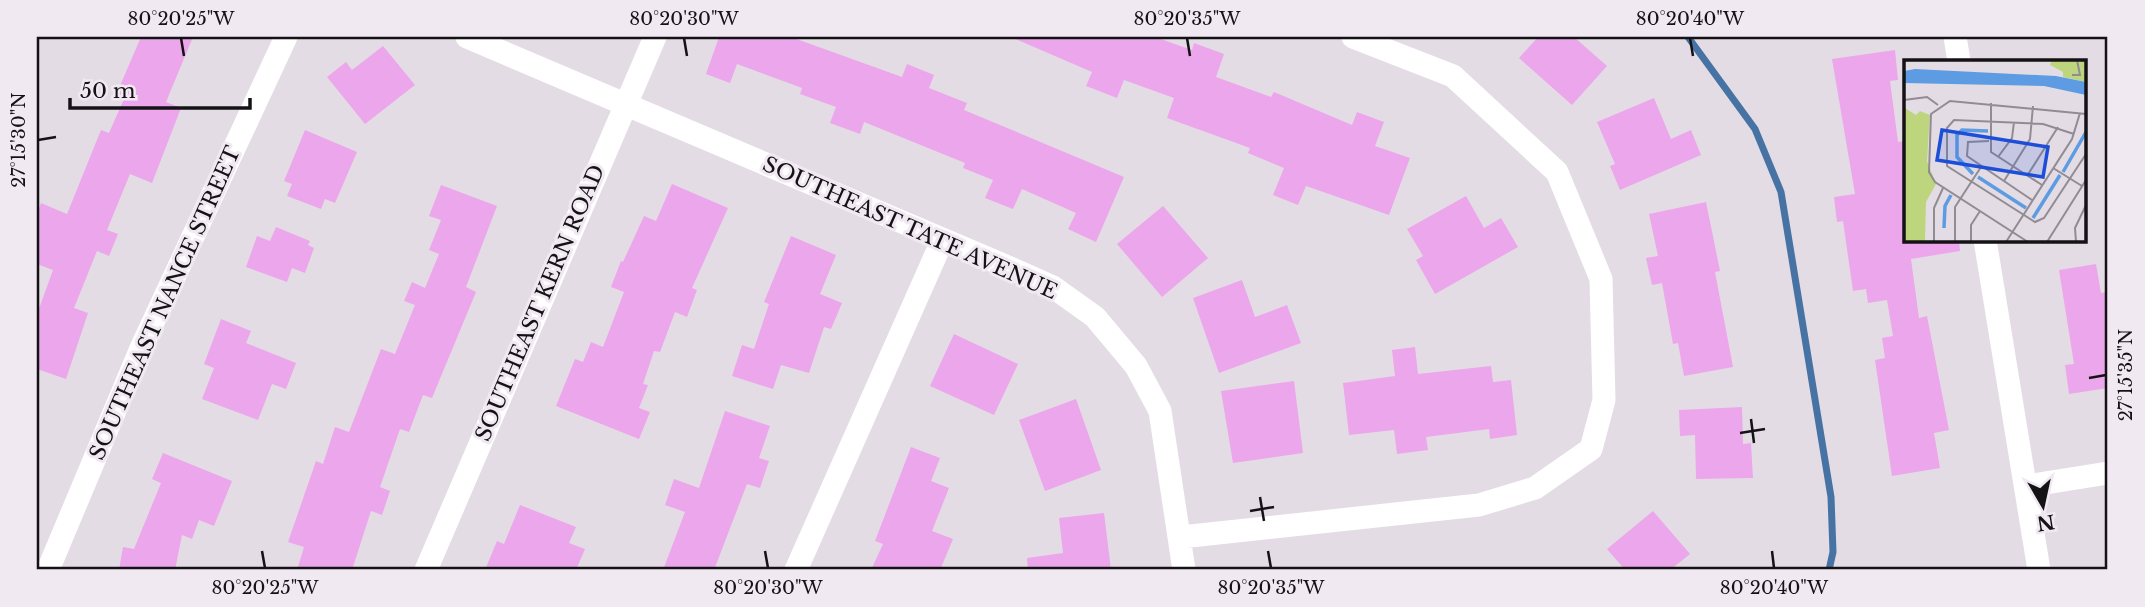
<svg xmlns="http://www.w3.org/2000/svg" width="2145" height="607" font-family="'Libre Baskerville',serif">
<rect width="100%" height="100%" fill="#e4dce5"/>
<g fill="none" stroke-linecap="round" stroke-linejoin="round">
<path stroke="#4773a4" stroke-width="7" d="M1688 37 1755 129 1781 192 1831 497 1833 552 1829 570"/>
</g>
<path fill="#eca6eb" d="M141 37H193L166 102 181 108 152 183 130 174 107 230 118 234 109 256 97 251 74 308 88 313 66 379 37 369V314L53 270 37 264V214L41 203 67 214 101 130 109 133 124 99 116 95Z
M719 37H791L902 77 907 64 934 75 929 88 967 103 964 110 1124 177 1096 242 1068 229 1076 213 1022 189 1013 209 985 198 993 180 963 168 965 163 864 122 860 134 830 123 836 107 800 94 802 88 737 64 730 83 706 74Z
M1011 37H1155L1192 50 1194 43 1224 54 1216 77 1271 97 1274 92 1352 125 1357 112 1384 122 1375 146 1410 158 1389 215 1306 186 1298 205 1273 195 1284 168 1248 153 1250 148 1167 118 1174 98 1124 80 1117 98 1086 86 1092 72Z
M1538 37H1574L1607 66 1572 105 1519 58Z
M383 46 415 85 365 124 327 77 346 62 352 70Z
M1895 50 1898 80 1890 81 1898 142 1905 141V240H1959L1960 251 1911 259 1919 318 1927 316 1949 430 1934 433 1940 468 1892 476 1875 360 1885 358 1882 338 1893 336 1887 300 1868 303 1866 289 1853 291 1843 221 1837 222 1834 197 1855 194 1832 59Z
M1654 98 1671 139 1691 130 1701 155 1620 190 1610 166 1615 164 1597 122Z
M305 130 357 152 335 203 325 199 321 209 287 196 292 184 284 181Z
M672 184 728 208 692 288 697 290 687 317 675 312 660 352 654 351 643 384 648 385 639 408 650 412 639 439 556 406 575 359 583 362 591 342 603 347 624 292 611 287 621 261 623 262 644 216 656 221Z
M441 185 497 206 466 287 476 292 432 398 423 395 409 432 400 429 380 487 390 491 382 515 371 511 352 570H297L304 547 288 542 316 461 323 464 335 427 349 432 381 349 395 354 415 305 404 301 412 282 425 288 439 254 429 250 441 220 429 216Z
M1466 196 1484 228 1501 218 1518 247 1435 294 1416 260 1423 256 1407 229Z
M1706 202 1720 271 1715 272 1733 367 1684 376 1678 343 1673 344 1662 283 1652 285 1646 258 1658 256 1649 214Z
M1163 206 1208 258 1162 297 1117 244Z
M276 227 310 241 308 245 314 248 305 273 292 268 287 282 246 267 257 236 270 241Z
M791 236 836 255 820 294 842 303 831 329 824 327 809 373 781 365 773 389 732 376 742 345 754 349 769 304 764 302Z
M2096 264 2101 293 2108 292V388L2069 394 2065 365 2074 364 2059 270Z
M1242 280 1255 317 1287 305 1301 343 1219 373 1193 298Z
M221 319 251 331 246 343 296 363 286 389 272 384 258 420 202 399 214 368 204 364Z
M954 334 1018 364 994 415 930 386Z
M1415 347 1418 374 1491 366 1493 382 1511 380 1517 435 1490 439 1489 429 1426 437 1428 450 1397 454 1394 430 1349 435 1343 383 1395 376 1392 350Z
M1294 381 1303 453 1233 463 1221 391Z
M1076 399 1101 470 1045 491 1019 420Z
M1742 407 1743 444 1751 443 1753 478 1696 479 1695 435 1680 436 1679 410Z
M725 411 770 426 759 458 769 461 760 488 747 484 714 570H663L685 512 665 505 674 479 699 488Z
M911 447 940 458 931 481 949 488 932 531 953 539 940 570H871L883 544 875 541Z
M163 453 232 481 214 526 199 520 192 539 182 535 175 570H119L123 547 134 549 161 483 152 479Z
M520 505 576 527 569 543 585 549 576 570H485L497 541 504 544Z
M1653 511 1690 554 1670 570H1625L1607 549Z
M1104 513 1111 570H1028L1027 558 1063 553 1059 518Z"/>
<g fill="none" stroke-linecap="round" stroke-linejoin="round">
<path stroke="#fff" stroke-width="23" d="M467 37 1008 267 1053 287 1095 317 1136 366 1160 411 1184 570
M1955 37 1959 61
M1985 240 2039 570
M2026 486 2108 473
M1181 537 1479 505 1535 488 1591 449 1604 400 1601 279 1557 172 1453 76 1353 37
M48 570 142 346 286 37
M426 570 655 37
M796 570 942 241"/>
</g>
<path fill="none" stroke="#141215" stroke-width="2.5" d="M181 38 184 56M684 38 687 56M1187 38 1190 56M1690 38 1693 56M38 140 56 137M2089 378 2106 375M1751 419 1754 443M1740 433 1765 429M1260 497 1264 521M1250 511 1274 507M262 551 265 568M765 551 768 568M1268 551 1271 568M1772 551 1774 568"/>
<g text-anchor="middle" stroke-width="6" stroke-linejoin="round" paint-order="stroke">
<g font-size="21" fill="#141215" stroke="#f1e9f2">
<text transform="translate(910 228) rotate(24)" y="7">SOUTHEAST TATE AVENUE</text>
<text transform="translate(165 303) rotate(-66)" y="7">SOUTHEAST NANCE STREET</text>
<text transform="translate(540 303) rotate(-67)" y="7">SOUTHEAST KERN ROAD</text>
</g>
</g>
<g transform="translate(1904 60)">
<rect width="182" height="182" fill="#e4dce5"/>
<path d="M148 0H182V22L159 17V12L146 5ZM1 41V48L12 55 16 51 26 55 23 101 32 124 22 142 21 182H0Z" fill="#bdd67e"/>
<path d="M11 9 152 16 182 22V35L140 26 0 23V11Z" fill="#5d9ce2"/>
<path fill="none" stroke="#5d9ce2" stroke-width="3.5" d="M159 112 182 72M69 114 53 97V75L58 70 84 71M74 117 122 148M129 158 156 115M40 168 41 146 47 135"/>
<path fill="none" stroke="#918b92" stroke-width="2" d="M168 15H176L173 0M0 40 23 37 34 45M87 43V92L138 125M170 74 139 64 50 60 43 68V106L131 162 140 158 182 94M85 81 64 82 63 96 128 140M94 97 108 78 110 62M149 108 178 126M123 116 154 67M100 121 126 79 129 46M30 182V148L39 128M51 182V147L77 107M67 182V165L76 151M102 182 168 79 176 53M124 182 31 122 25 112 27 54 46 41 182 54M143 182 182 120M172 182 171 168 182 145"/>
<path fill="#1d4ed8" fill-opacity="0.15" stroke="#1d4ed8" stroke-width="3.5" d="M38 70 144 87 139 117 33 100Z"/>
<rect width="182" height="182" fill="none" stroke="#141215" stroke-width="3.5"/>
</g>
<rect width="2145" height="607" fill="none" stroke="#f1e9f2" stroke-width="77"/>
<g transform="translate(2043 506) rotate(171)" stroke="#f1e9f2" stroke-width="5" paint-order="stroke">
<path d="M0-5L12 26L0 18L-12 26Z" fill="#141215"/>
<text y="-10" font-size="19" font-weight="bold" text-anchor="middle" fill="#141215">N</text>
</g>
<path d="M70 98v10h180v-10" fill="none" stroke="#141215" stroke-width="3.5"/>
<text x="80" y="98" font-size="21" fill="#141215" stroke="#f1e9f2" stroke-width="5" paint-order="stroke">50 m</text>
<rect x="38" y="38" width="2068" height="530" fill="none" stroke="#141215" stroke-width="2.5"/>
<g font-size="18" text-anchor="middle" fill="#141215">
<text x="181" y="25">80°20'25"W</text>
<text x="684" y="25">80°20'30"W</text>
<text x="1187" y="25">80°20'35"W</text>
<text x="1690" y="25">80°20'40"W</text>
<text transform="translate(19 140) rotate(-90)" y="6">27°15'30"N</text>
<text transform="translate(2126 375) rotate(-90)" y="6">27°15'35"N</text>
<text x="265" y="594">80°20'25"W</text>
<text x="768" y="594">80°20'30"W</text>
<text x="1271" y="594">80°20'35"W</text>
<text x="1774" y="594">80°20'40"W</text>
</g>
</svg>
